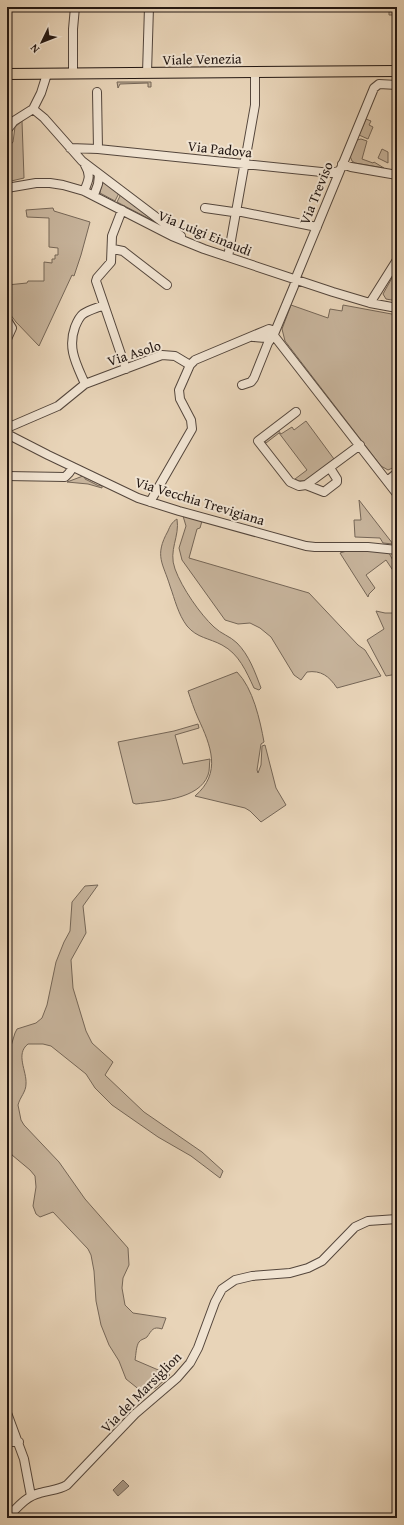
<svg xmlns="http://www.w3.org/2000/svg" width="404" height="1525" font-family="'Gentium Book Plus',serif">
<rect width="100%" height="100%" fill="#e8d4b8"/>
<filter id="stains"><feTurbulence type="fractalNoise" baseFrequency=".005" numOctaves="4"/><feColorMatrix values="0 0 0 0 .2 0 0 0 0 .09 0 0 0 0 .02 0 0 0 .5 -.17"/></filter>
<radialGradient id="worn" r=".72"><stop offset=".6" stop-color="#630" stop-opacity="0"/><stop offset="1" stop-color="#630" stop-opacity=".3"/></radialGradient>
<path fill="#c7b49c" stroke="#756657" d="M389 7H397V15H389Z
M117 82H151V87H148V83L120 84 118 88Z
M366 119 371 121 369 125 373 127 368 139 359 135Z
M22 121 24 178 7 182V149L13 142 15 127Z
M361 139 367 141 362 159 373 163 374 162 384 168 355 163 352 161 350 156 357 140Z
M382 149 388 152V163L378 158Z
M102 181 119 193 115 201 100 193Z
M121 194 165 227 117 202Z
M53 208 54 211 90 222 81 255 74 276 72 275 39 346 16 322 7 310V285L27 283 28 281H44V262L52 263V259H55V255H58V248L49 247V218L27 217 26 210Z
M397 269V301L386 299 383 294Z
M291 305 328 318 330 309 342 311 343 305 397 315V466L388 470 381 466 285 341 282 329Z
M306 421 334 459 305 481H299L295 479 307 470 279 433 266 443 264 440 278 430 281 434 292 427 294 430Z
M83 476 85 477V479L99 486 102 485V488L88 484 67 482Z
M359 500 393 544 383 543 380 538 355 537 354 520H361Z
M183 516 202 521 200 528 197 529 189 558 309 593 358 645 365 650 381 676 337 688C329 676 321 670 307 672L301 680 294 675 271 637 260 628 250 623 238 624 225 620 182 560 179 548 186 526Z
M177 519C180 537 168 550 175 569 182 588 200 614 214 627 221 634 230 636 237 643 249 655 255 672 261 688L259 690 254 688C246 671 239 654 222 645 209 638 197 638 187 626 178 614 175 600 170 586 163 563 154 556 168 531 170 526 172 522 177 519Z
M350 550H371L389 553 397 568V580L396 575 386 560 366 575 375 588 369 594 368 597 340 553Z
M376 611 385 613H395L397 627V674L386 676 367 640 384 629Z
M237 672C253 688 260 720 264 742L261 744 257 770 258 773 261 765 262 746 265 745 276 788 286 805 261 822 250 811 245 808 195 796C222 773 211 746 198 718 194 709 191 700 188 691Z
M198 724 199 728 175 735 183 764 210 759C209 764 210 770 208 775 199 800 158 801 136 804L133 803 118 742 174 731Z
M98 885 83 906 86 933 71 960 73 988 86 1031 92 1043 113 1062 105 1075 144 1112 202 1152 223 1171 220 1178 191 1156 158 1137 112 1105 95 1088 86 1074 51 1046 43 1044H28C15 1054 27 1071 26 1084 26 1092 20 1097 18 1105L21 1120 24 1125 59 1162 85 1199 128 1248 129 1265 123 1278 122 1288 125 1305 133 1313 166 1318 162 1329C153 1326 152 1330 147 1337 145 1339 141 1339 139 1342 136 1346 136 1355 135 1360L170 1375 156 1388 146 1392 141 1391 126 1379 119 1361 109 1345 101 1325 96 1301 94 1271 91 1255 88 1249 53 1212 40 1217 36 1214 33 1206 36 1187 35 1176 30 1170 12 1155 7 1147V1059L15 1033 17 1029 36 1023 42 1018 47 1005 56 962 64 942 70 931 72 902 85 886Z"/>
<path fill="#a59480" stroke="#716254" d="M123 1480 129 1486 118 1496 113 1490Z"/>
<g fill="none" stroke-linecap="round" stroke-linejoin="round">
<g stroke="#54463c" stroke-width="10">
<path id="minor" d="M147 73 149 7
M73 74V29L75 7
M97 92 98 149
M33 109 44 118 82 161 181 236
M7 130 14 121 33 109 41 93 47 74
M70 148 98 149 331 173 339 171
M342 164 351 167 397 175
M7 188 36 183H50L63 185 84 191 172 236 204 249 333 292 370 303 397 308
M84 191C89 180 91 175 85 165
M94 195 98 184 99 175
M205 208 233 212 237 211 317 227
M122 210 112 236 111 262 97 278 96 281 126 369
M113 249 123 251 167 285
M228 257 255 105V72
M370 303 397 260
M7 320 12 328 7 339
M253 337C262 337 267 340 274 334L294 286 297 275 374 88 379 84 397 85
M85 384C77 365 67 349 75 327 77 322 79 317 83 314 89 310 97 308 104 305
M242 385 251 382 254 378 268 343 274 334
M296 412 258 441 290 482 299 486 306 485 324 492 337 482V479L330 468
M7 428 58 406 85 384 162 355 175 356 190 365
M7 434 48 455 138 498 179 511 306 546 315 547H368L397 550
M7 476 65 477 69 473 73 467
M387 481 397 473
M306 485 360 445
M150 502 192 429 191 420 180 399 179 390 190 365 195 360 269 329 272 330 275 337 397 494
M7 1413 24 1459 31 1496
M7 1442H19
M7 1518C17 1508 26 1496 40 1493 50 1490 59 1490 67 1485L135 1414 177 1378 190 1363 198 1348 215 1302 222 1289 235 1280 252 1276 290 1273 308 1268 322 1261 355 1227 368 1221 397 1219"/>
</g>
<g stroke="#231712" stroke-width="12">
<path id="major" d="M7 74 397 71"/>
</g>
<use href="#minor" stroke="#f0e3d1" stroke-width="8"/>
<use href="#major" stroke="#e8d4b8" stroke-width="10"/>
</g>
<g text-anchor="middle" stroke-width="4" stroke-linejoin="round" paint-order="stroke">
<g font-size="14" fill="#231712" stroke="#f0e3d1">
<text transform="translate(202 59) rotate(-1)" y="5">Viale Venezia</text>
<text transform="translate(220 149) rotate(6)" y="5">Via Padova</text>
<text transform="translate(316 193) rotate(-68)" y="5">Via Treviso</text>
<text transform="translate(205 233) rotate(22)" y="5">Via Luigi Einaudi</text>
<text transform="translate(134 353) rotate(-18)" y="5">Via Asolo</text>
<text transform="translate(200 501) rotate(17)" y="5">Via Vecchia Trevigiana</text>
<text transform="translate(141 1392) rotate(-45)" y="5">Via del Marsiglion</text>
</g>
</g>
<rect width="404" height="1525" fill="none" stroke="#e8d4b8" stroke-width="24"/>
<rect x="8" y="8" width="388" height="1509" fill="none" stroke="#231712" stroke-width="2"/>
<rect x="12" y="12" width="380" height="1501" fill="none" stroke="#231712"/>
<g transform="translate(42 42) rotate(227)" stroke="#f0e3d1" stroke-width="3" paint-order="stroke">
<path d="M0-3L7 15L0 10L-7 15Z" fill="#231712"/>
<text y="-6" font-size="11" font-weight="bold" text-anchor="middle" fill="#231712">N</text>
</g>
<rect width="100%" height="100%" filter="url(#stains)"/>
<rect width="100%" height="100%" fill="url(#worn)"/>
</svg>
